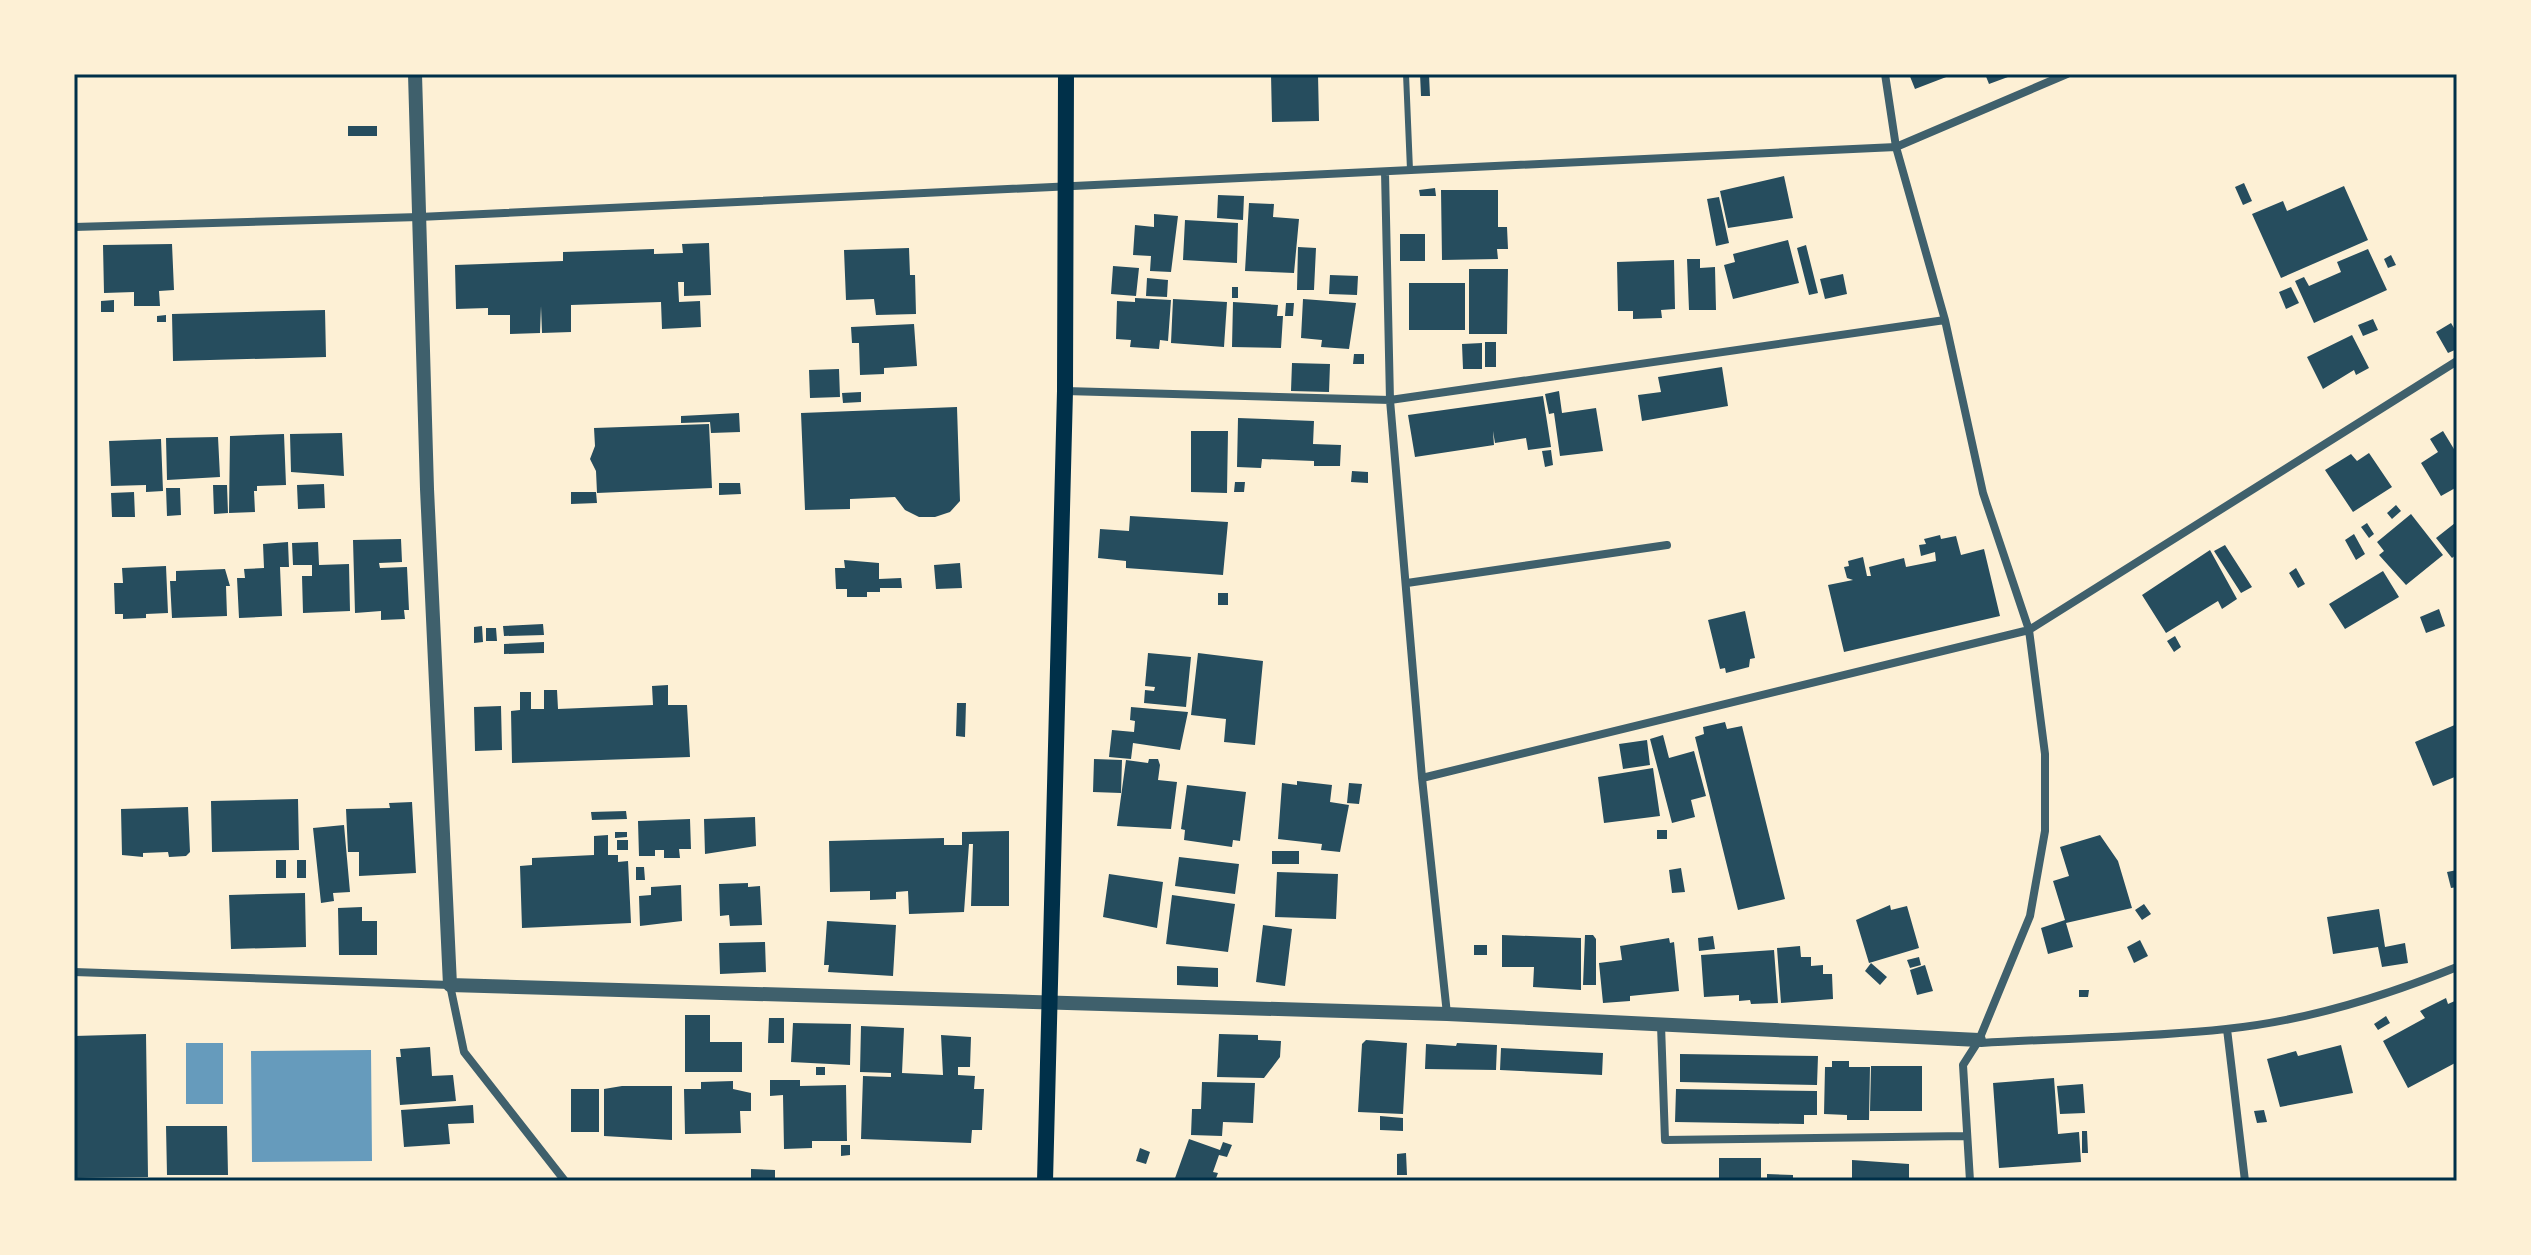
<svg xmlns="http://www.w3.org/2000/svg" width="2531" height="1255" font-family="'Varela Round',sans-serif">
<rect width="100%" height="100%" fill="#fdf0d5"/>
<path fill="#669bbc" d="M186 1043H223V1104H186Z
M371 1050 372 1161 252 1162 251 1051Z"/>
<path fill="#264d5e" d="M1271 74H1318L1319 121 1272 122Z
M1420 74H1429L1430 96H1421Z
M1909 74H1954L1915 89Z
M1985 74H2016L1989 84Z
M348 126H377V136H348Z
M1784 176 1793 218 1728 228 1720 191Z
M2244 183 2252 201 2243 205 2235 187Z
M2344 186 2368 240 2281 278 2252 214 2283 201 2287 211Z
M1435 188 1436 196H1420L1419 190Z
M1441 190H1498V227H1507L1508 249H1497L1498 259 1442 260Z
M1218 195 1244 196 1243 220 1217 218Z
M1719 197 1729 243 1716 246 1707 199Z
M1249 203 1274 204 1273 217 1299 219 1294 273 1245 271Z
M1154 214 1178 216 1171 272 1150 271 1151 256 1133 255 1135 225 1154 227Z
M1185 220 1238 223 1237 263 1183 260Z
M1400 234H1425V261H1400Z
M1788 240 1799 283 1733 299 1724 265 1735 262 1733 254Z
M709 243 711 295 684 296V282H678L679 302 700 301 701 327 662 329 661 302 571 305V332L542 333 541 306 540 333 510 334V315H488V308L456 309 455 265 563 261V252L654 249V254L683 253 682 244Z
M172 244 174 290 159 291 160 306H134V292L104 293 103 245Z
M1806 245 1818 293 1809 295 1797 248Z
M1298 247 1316 248 1314 290H1297Z
M909 248 910 275H915L916 314 876 315 874 299 846 300 844 250Z
M2368 249 2387 290 2314 323 2295 281 2304 277 2309 286 2341 272 2337 262Z
M2391 255 2396 265 2388 268 2384 259Z
M1687 259H1700V268L1715 267 1716 310H1689Z
M1674 260 1675 309 1661 310 1662 318 1633 319V311H1618L1617 262Z
M1113 266 1139 268 1136 296 1111 294Z
M1469 269H1508L1507 334H1469Z
M1843 274 1847 294 1825 299 1820 279Z
M1330 275 1358 276 1357 295 1329 294Z
M1147 278 1168 280 1167 297 1146 296Z
M1409 283H1465V330H1409Z
M1232 287H1238V298H1232Z
M2291 287 2299 303 2286 309 2279 292Z
M1135 298 1171 300 1168 341 1160 340 1159 349 1130 347 1131 340 1116 339 1117 301 1135 302Z
M1173 299 1227 302 1224 347 1171 343Z
M1303 299 1356 303 1349 349 1321 347 1322 340 1301 338Z
M114 300V312H101V301Z
M1233 302 1278 305 1277 316H1283L1281 348 1232 347Z
M1286 303H1294L1293 316H1285Z
M325 310 326 357 173 361 172 314Z
M166 315V322H157V316Z
M2373 319 2378 330 2363 336 2358 325Z
M2451 323 2457 333V349L2448 353 2436 332Z
M914 324 917 366 884 368V374L860 375 859 343H852L851 327Z
M2352 335 2369 368 2356 375 2354 370 2323 389 2307 357Z
M1485 342H1496V367H1485Z
M1482 343V369H1463L1462 344Z
M1354 354H1364V364H1353Z
M1292 363 1330 364 1329 392 1291 391Z
M1722 367 1728 406 1642 421 1638 395 1661 392 1658 377Z
M839 369 840 397 810 398 809 370Z
M1559 391 1562 413 1596 408 1603 451 1560 456 1554 413 1549 414 1545 394Z
M861 392V402L843 403 842 393Z
M1543 396 1551 447 1528 450 1526 438 1495 443 1493 431 1494 445 1415 457 1408 415Z
M957 407 960 501 950 512 935 517H919L905 510 895 497 850 499V509L805 510 801 413Z
M739 413 740 432 711 433 710 422 681 423V416Z
M1238 418 1314 421 1313 444 1341 445 1340 466H1314V461L1262 459 1261 468 1237 467Z
M709 424 712 488 597 493 596 471 590 459 595 446 594 428Z
M1191 431H1228L1227 493 1191 492Z
M2443 431 2457 454V487L2441 496 2421 463 2438 452 2430 439Z
M342 433 344 476 291 472 290 434Z
M284 434 286 485 257 486V491H254L255 512 229 513 230 436Z
M218 437 220 477 167 480 166 438Z
M161 439 163 491 146 492V485L111 486 109 441Z
M1551 450 1553 465 1545 467 1542 451Z
M2369 453 2392 487 2353 512 2325 470 2351 454 2357 461Z
M1352 471 1368 472V483L1351 482Z
M1235 482H1245L1244 492H1234Z
M719 483H740L741 494 719 495Z
M324 484 325 508 298 509 297 485Z
M213 485H227L228 513 214 514Z
M166 488H180L181 515 167 516Z
M134 492 135 517H112L111 493Z
M571 492H596L597 503 571 504Z
M2396 505 2401 511 2392 519 2387 513Z
M2411 514 2443 555 2406 585 2379 555 2384 551 2377 542Z
M1130 516 1228 522 1223 575 1126 568V561L1098 558 1100 529 1129 531Z
M2367 523 2374 534 2369 538 2361 527Z
M2455 523 2457 554 2452 558 2436 538Z
M2354 534 2365 554 2356 560 2345 540Z
M1940 535 1941 539 1956 536 1961 555 1984 549 2000 616 1844 652 1828 585 1853 580 1847 578 1844 567 1849 566 1848 561 1863 557 1867 576H1871L1869 567 1904 558 1906 567 1936 561 1935 552 1921 556 1919 545 1926 544 1924 539Z
M401 539 402 562 379 563 380 568 407 567 409 610H404L405 619 381 620V611L355 613 353 540Z
M288 542 289 567H280L282 616 239 618 237 578H245L244 569 264 568 263 544Z
M318 542 319 565 349 564 350 611 303 613 302 576H312V565H293L292 543Z
M2225 545 2252 587 2241 593 2214 551Z
M2210 550 2237 599 2222 609 2218 601 2166 633 2142 595Z
M844 560 879 563V579L901 578 902 588H880V592H867V597H847V589H836L835 568H845Z
M960 563 962 588 936 589 934 565Z
M166 566 168 613 146 614V618L123 619V614H115L114 583H123L122 568Z
M2296 568 2305 584 2298 588 2289 573Z
M225 569 230 586H226L227 616 172 618 170 581H176V571Z
M2383 571 2399 597 2345 629 2329 604Z
M1218 593H1228V605H1218Z
M2439 609 2445 626 2426 633 2420 617Z
M1745 611 1755 658 1750 659 1749 667 1726 673 1725 668 1720 669 1708 620Z
M543 624 544 635 504 636 503 626Z
M482 626 483 642 474 643V627Z
M486 628H496L497 641H486Z
M2175 636 2181 647 2174 652 2167 641Z
M544 642V653L504 654V644Z
M1148 653 1191 657 1186 707 1144 703 1145 690 1154 691 1155 687 1145 686Z
M1198 653 1263 661 1255 745 1224 742 1226 719 1191 715Z
M668 685V705H687L690 757 512 763 511 711 520 710V692H531V709H544V690H557L558 709 653 705 652 686Z
M957 703H966L965 737 956 736Z
M501 706 502 750 475 751 474 707Z
M1131 707 1188 712 1180 750 1133 743 1131 759 1109 757 1112 730 1134 732 1135 721 1130 720Z
M1725 722 1727 729 1742 726 1785 899 1738 910 1695 737 1704 734 1703 727Z
M2457 724V776L2433 786 2415 742Z
M1663 735 1669 758 1694 751 1706 796 1691 800 1695 817 1672 823 1650 739Z
M1647 740 1650 765 1623 769 1619 744Z
M1094 759 1122 760 1121 793 1093 792Z
M1149 759H1158L1160 765 1158 780 1177 782 1171 829 1117 826 1126 760 1148 763Z
M1653 768 1660 816 1604 823 1598 777Z
M1297 781 1332 785 1330 802 1349 805 1340 852 1321 850 1322 844 1278 839 1282 783 1297 785Z
M1349 783 1362 784 1359 804 1347 803Z
M1187 785 1246 792 1240 841 1233 840 1232 847 1184 840 1185 830 1181 829Z
M298 799 299 850 212 852 211 801Z
M412 802 416 873 359 876V852H348L346 809 390 808 389 803Z
M188 807 190 852 186 856 169 857 168 852 143 853V857L122 855 121 809Z
M626 811 627 819 592 820 591 812Z
M755 817 756 846 705 854 704 819Z
M690 819 691 849H679L680 858H664V850H655V856H639L638 821Z
M344 825 350 892 333 893 334 901 321 903 313 828Z
M1657 830H1667V839H1657Z
M1009 831V906H971L973 844H969L964 912 909 914 908 891 896 892V899L870 900V891L830 892 829 841 944 838V845H962V832Z
M615 832H627V837L615 838Z
M608 835V855H618V862L628 861 631 923 522 928 520 866 532 865V858L594 855V836Z
M2100 835 2118 861 2132 908 2066 923 2073 947 2048 954 2041 928 2065 920 2053 881 2069 876 2060 847Z
M617 840H628V850H617Z
M1272 851H1299V864H1272Z
M1179 857 1239 864 1235 894 1175 886Z
M276 860H286V878H276Z
M297 860H306V878H297Z
M636 867H644L645 880H636Z
M1681 868 1685 892 1672 893 1669 870Z
M2457 870V887L2451 888 2447 872Z
M1277 872 1338 874 1336 919 1275 917Z
M1109 874 1163 882 1157 928 1103 917Z
M748 883V887L760 886 762 925 730 926 729 915 720 916 719 884Z
M681 885 682 921 640 926 639 896 651 895V887Z
M305 893 306 947 231 949 229 895Z
M1172 895 1235 904 1228 952 1166 944Z
M2144 904 2151 914 2142 920 2135 910Z
M1890 905 1891 910 1907 906 1919 948 1869 963 1856 920Z
M362 907V921H377V955H339L338 908Z
M2379 909 2385 947 2405 943 2408 963 2382 967 2378 947 2333 954 2327 917Z
M827 921 896 925 893 976 828 972 829 965H824Z
M1263 925 1292 929 1285 986 1256 982Z
M1502 935 1581 938V990L1533 987 1534 967H1502Z
M1585 935H1593L1596 939V985H1583Z
M1713 936 1715 949 1699 951 1698 938Z
M1669 938 1670 943 1674 942 1679 991 1630 996V1001L1603 1003 1599 963 1622 960 1620 946Z
M2140 940 2148 956 2134 963 2127 947Z
M765 942 766 972 720 974 719 943Z
M1474 945H1487V955H1474Z
M1800 946 1801 957H1811V966L1823 965V974H1832L1833 999 1781 1003 1777 948Z
M1774 950 1778 1003 1751 1004 1750 1000 1739 1001V995L1704 997 1701 955Z
M1919 957 1921 965 1910 968 1907 960Z
M1871 963 1887 977 1880 985 1865 971Z
M1925 965 1933 991 1917 995 1910 970Z
M1177 966 1218 968V987L1177 985Z
M2079 990H2089L2088 997H2079Z
M2446 998 2448 1004 2457 1000V1062L2408 1088 2383 1041 2425 1018 2420 1011Z
M685 1015H710V1042H742V1072H685Z
M2386 1016 2390 1023 2378 1030 2374 1024Z
M769 1018H784V1043H768Z
M793 1023 851 1024 850 1065 791 1062Z
M861 1026 904 1028 902 1073 943 1075 941 1035 971 1037 970 1067H958V1075L975 1076 974 1089H984L982 1130H972L971 1143 861 1139 863 1076 891 1077V1073L860 1072Z
M146 1034 148 1177 74 1178V1036Z
M1219 1034 1258 1035V1040L1281 1041 1280 1057 1264 1078 1217 1077Z
M1366 1040 1407 1043 1403 1114 1358 1112 1362 1044Z
M1457 1043 1497 1045 1496 1070 1425 1069 1426 1044 1456 1046Z
M2341 1045 2353 1093 2280 1107 2267 1059 2296 1051 2298 1056Z
M430 1047 432 1076 453 1075 456 1101 400 1105 396 1057H401L400 1049Z
M1501 1048 1603 1053 1602 1075 1500 1070Z
M1680 1054 1818 1056 1817 1085 1680 1082Z
M1832 1061H1849V1067H1870L1869 1120H1847V1115L1824 1114 1825 1067H1832Z
M1871 1066H1922V1111H1870Z
M816 1067H825V1075H816Z
M2054 1078 2058 1134 2079 1132 2081 1162 1999 1168 1993 1083Z
M770 1080H800V1086L846 1085 847 1141H812V1148L784 1149 783 1095 770 1096Z
M733 1081V1089L751 1093V1111H740L741 1133 685 1134 684 1089H701V1082Z
M1202 1082 1255 1083 1253 1123 1223 1122 1222 1136 1191 1135 1192 1109H1201Z
M2083 1084 2085 1113 2060 1114 2057 1086Z
M622 1086H672V1140L604 1136V1089Z
M571 1089H599V1132H571Z
M1676 1089 1817 1091V1115H1804V1124L1675 1122Z
M473 1105 474 1123 448 1124 450 1144 404 1147 401 1110Z
M2264 1110 2267 1122 2257 1123 2254 1111Z
M1380 1116 1403 1118V1131L1380 1130Z
M166 1126H227L228 1175H167Z
M2082 1131H2087L2088 1153H2082Z
M1189 1139 1220 1150 1223 1142 1232 1145 1227 1157 1219 1155 1213 1172 1218 1173 1215 1181H1174Z
M841 1145H850V1155L841 1156Z
M1140 1148 1150 1152 1146 1164 1136 1161Z
M1406 1153 1407 1175H1397V1154Z
M1719 1158H1761V1181H1719Z
M1852 1160 1909 1164V1181H1852Z
M751 1169 775 1170V1181H751Z
M1767 1174 1793 1175V1181H1767Z"/>
<g fill="none" stroke-linecap="round" stroke-linejoin="round">
<path stroke="#3f606c" stroke-width="6" d="M1406 74 1410 170"/>
<path stroke="#3f606c" stroke-width="8" d="M1885 74 1896 147 1945 320 1983 493 2029 630 2045 754V831L2030 916 1979 1040 1963 1065 1970 1181
M1385 172 1390 400 1422 778 1447 1014
M74 227 419 217 1896 147 2067 74
M1065 391 1390 400 1945 320
M1407 583 1667 545
M1422 778 2029 630 2457 361
M74 972 450 985 464 1052 565 1181
M1661 1025 1665 1140 1967 1136
M2227 1029 2245 1181
M1979 1040 1981 1043C2062 1038 2145 1038 2226 1029 2306 1021 2383 997 2457 967"/>
<path stroke="#3f606c" stroke-width="14" d="M415 74 427 489 450 985 1447 1014 1979 1040"/>
<path stroke="#003049" stroke-width="16" d="M1045 1181 1065 391 1066 74"/>
</g>
<rect width="2531" height="1255" fill="none" stroke="#fdf0d5" stroke-width="152"/>
<rect x="76" y="76" width="2379" height="1103" fill="none" stroke="#003049" stroke-width="3"/>
</svg>
